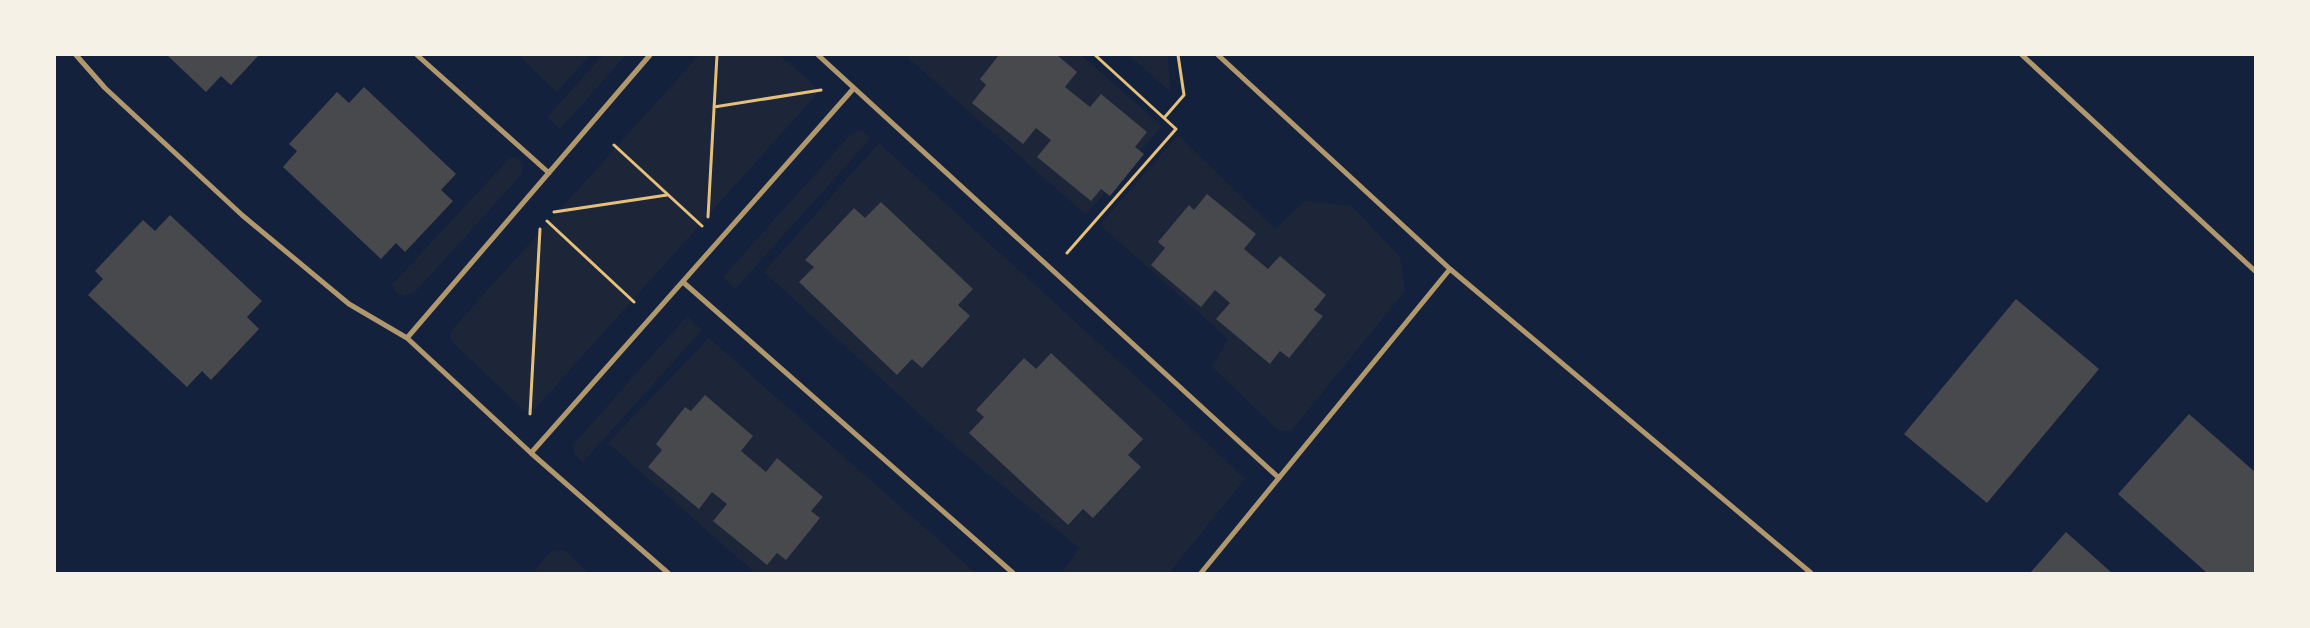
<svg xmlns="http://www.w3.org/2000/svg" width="2310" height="628" font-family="Poppins,sans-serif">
<rect width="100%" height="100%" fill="#14213d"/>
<path fill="#1d2539" d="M518 55H590L557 92Z
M603 55H626L560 129 547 117Z
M699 55H779L812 83 816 88V95L535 409 525 411 451 341V331Z
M905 55H1081L1162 126 1086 215Z
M1129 55H1168L1170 92Z
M862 130 871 138 735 289 723 277 851 134Z
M1178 135 1275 229 1305 201 1352 206 1400 257 1405 291 1291 431 1278 430 1212 367 1228 339 1100 225Z
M879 143 1170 408 1245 479 1169 573H1062L1079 548 959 450 764 272Z
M513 157 519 160 523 166 521 175 415 292 404 296 397 293 392 285 507 161Z
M687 316 702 330 583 462 575 455 573 445Z
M709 338 976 573H755L608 443Z
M564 550 589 573H533L550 552Z"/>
<path fill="#48494c" d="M167 55H259L231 85 221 76 206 92Z
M999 55H1057L1077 72 1065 87 1090 107 1101 94 1147 132 1135 147 1144 154 1110 196 1101 189 1091 201 1037 157 1051 140 1036 128 1023 144 972 103 986 85 980 79Z
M364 87 456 174 441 190 453 201 405 252 396 243 381 259 283 167 297 151 289 144 337 92 349 103Z
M1207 194 1256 234 1244 249 1268 269 1280 256 1326 295 1314 310 1323 316 1289 358 1280 351 1270 364 1216 319 1230 303 1215 290 1201 307 1151 265 1165 248 1158 242 1189 205 1194 210Z
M881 202 973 289 958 305 970 316 922 368 912 359 897 375 799 282 814 267 805 260 854 208 865 218Z
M170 215 262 301 247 317 259 329 211 380 202 371 187 387 88 295 103 279 95 271 143 220 155 231Z
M2016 299 2099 369 1987 503 1904 434Z
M1051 353 1143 439 1128 455 1141 467 1093 518 1083 509 1068 525 969 433 984 417 976 410 1024 358 1036 369Z
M705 395 753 436 741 451 766 472 777 458 823 497 811 511 820 518 786 560 777 553 767 565 713 521 727 504 712 492 699 509 648 467 662 450 656 444 685 407 691 411Z
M2189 414 2255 472V573H2207L2118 494Z
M2066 532 2112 573H2030Z"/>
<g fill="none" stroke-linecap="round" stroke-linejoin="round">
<path stroke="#e5c07b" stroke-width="3" d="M714 107 821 90
M1164 118 1184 95 1178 55
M614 145 702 226
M554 212 667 195
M708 217 717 55
M547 221 634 302
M1067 253 1176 129 1095 55
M530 414 540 229"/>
<path stroke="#b1986c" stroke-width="5" d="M76 55 105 88 242 215 349 304 407 338 531 453 668 573
M417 55 549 173
M818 55 1279 478
M1218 55 1450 269 1811 573
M2022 55 2255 271
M683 282 1013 573
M407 338 650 55
M531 453 854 88
M1201 573 1450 269"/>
</g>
<rect width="2310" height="628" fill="none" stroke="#f6f1e7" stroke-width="112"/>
</svg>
